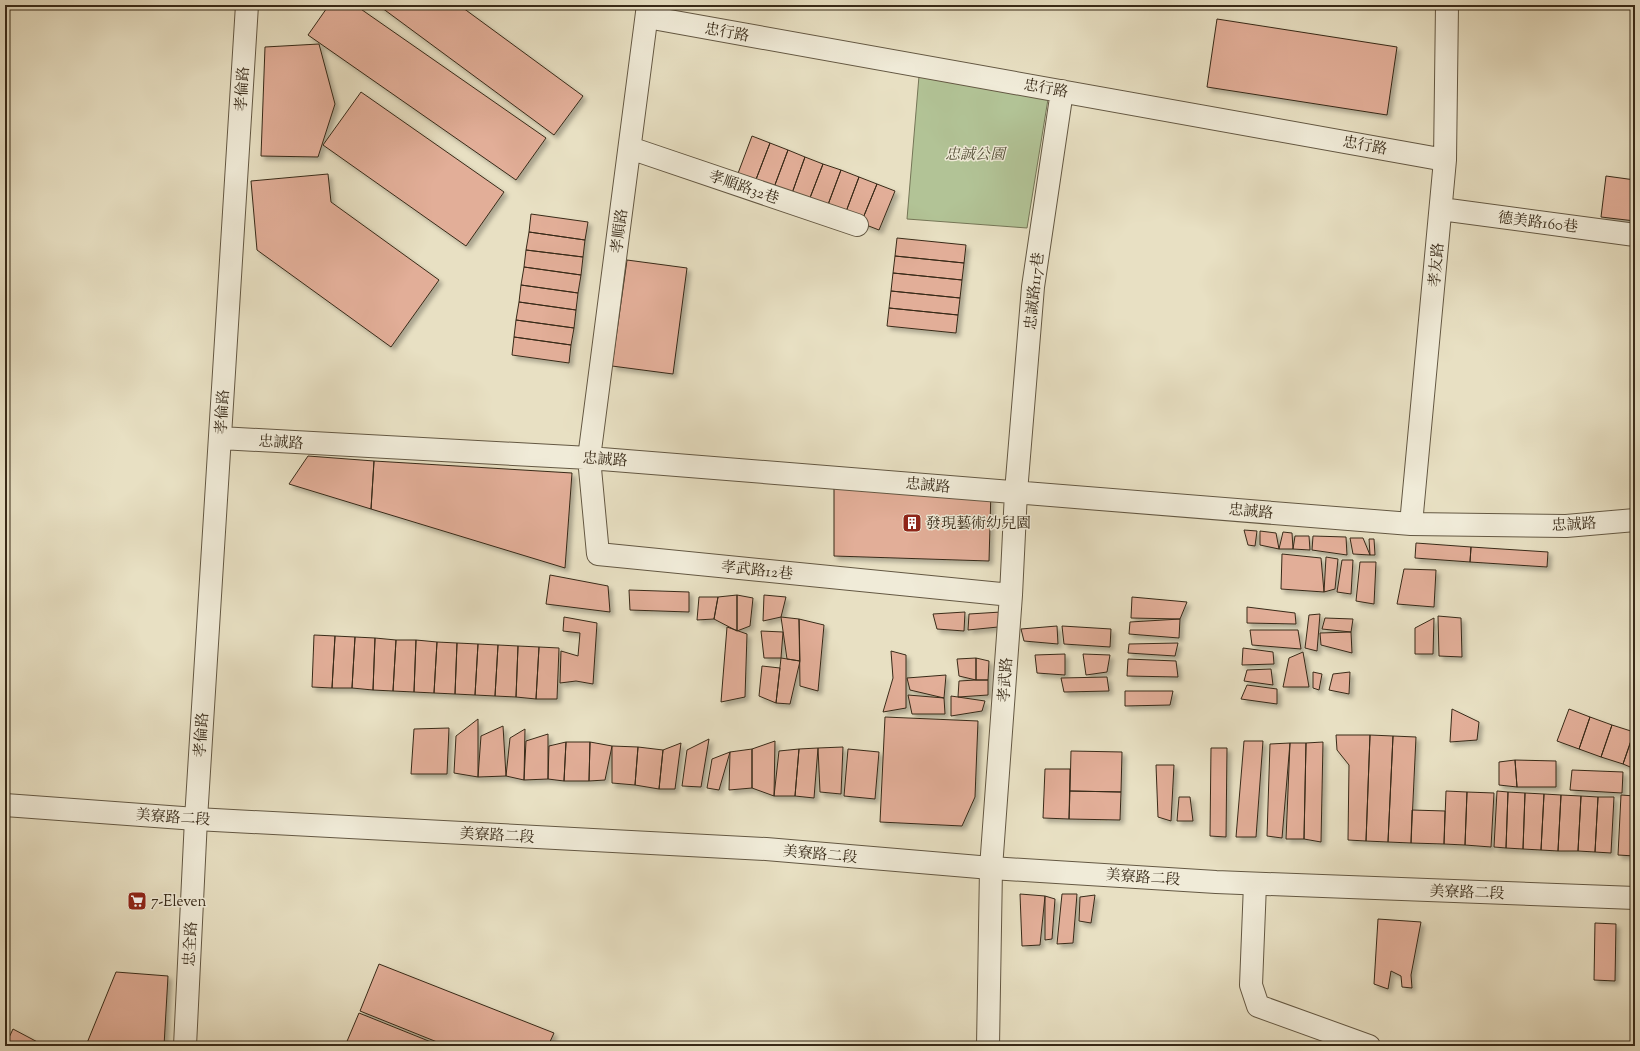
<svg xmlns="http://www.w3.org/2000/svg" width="1640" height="1051" font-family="'Sorts Mill Goudy','Noto Serif TC',serif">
<defs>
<filter id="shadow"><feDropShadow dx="3.5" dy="3.5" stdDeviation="2" flood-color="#0004"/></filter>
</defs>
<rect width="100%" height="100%" fill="#e8e0c3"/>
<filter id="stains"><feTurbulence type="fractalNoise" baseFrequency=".005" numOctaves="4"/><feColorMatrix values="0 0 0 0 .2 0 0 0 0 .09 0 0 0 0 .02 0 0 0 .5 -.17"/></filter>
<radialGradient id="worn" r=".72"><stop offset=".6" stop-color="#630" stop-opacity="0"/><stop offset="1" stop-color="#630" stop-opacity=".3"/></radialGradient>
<path fill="#b2c396" stroke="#757657" d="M919 76 1048 99 1027 228 907 219Z"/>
<path fill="#e2ae98" stroke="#382a18" filter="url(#shadow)" d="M329 5H355L546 138 516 180 308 35Z
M378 5H459L583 96 554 135Z
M1217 19 1397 47 1387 115 1207 87Z
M319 44 335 104 318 157 261 156 265 47Z
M361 92 504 192 466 246 323 145Z
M752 136 770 143 755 182 737 176Z
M770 143 788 150 773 190 755 182Z
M788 150 805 157 791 196 773 190Z
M805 157 823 164 808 203 791 196Z
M823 164 841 170 826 210 808 203Z
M841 170 859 177 844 217 826 210Z
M328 174 331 202 439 280 391 347 257 250 251 181Z
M1606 176 1635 180V221L1601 217Z
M859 177 877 184 861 223 844 217Z
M877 184 895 191 879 230 861 223Z
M531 214 588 222 585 240 529 232Z
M529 232 585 240 583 257 526 250Z
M897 238 966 245 964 263 895 256Z
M526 250 583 257 581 275 524 267Z
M895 256 964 263 962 280 893 273Z
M627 260 687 268 673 374 612 366Z
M524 267 581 275 578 293 521 285Z
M893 273 962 280 960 298 891 291Z
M521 285 578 293 576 310 519 302Z
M891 291 960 298 958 315 889 308Z
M519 302 576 310 574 328 516 320Z
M889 308 958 315 956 333 887 326Z
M516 320 574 328 571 345 514 337Z
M514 337 571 345 569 363 512 355Z
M308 456 374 461 371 509 289 484Z
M374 461 572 473 565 568 371 509Z
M834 477 991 490 989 561 834 556Z
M1244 530 1257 531 1255 546 1248 545Z
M1260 531 1276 533 1279 549 1260 545Z
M1283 532 1292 533 1293 549H1279Z
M1295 536H1309L1310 550 1293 549Z
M1313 536 1346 537 1347 555 1312 550Z
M1350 538H1363L1370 555 1353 554Z
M1369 539H1374L1375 555H1370Z
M1416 543 1471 547 1470 562 1415 558Z
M1471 547 1548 552 1547 567 1470 562Z
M1282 554 1321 558 1324 592 1281 589Z
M1326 557 1338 559 1335 589 1324 592Z
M1342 560H1353L1351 594 1337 592Z
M1360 562H1376L1374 604 1356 601Z
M1404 569 1436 570 1434 607 1397 604Z
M550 575 608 586 610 612 546 604Z
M629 590 689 592V612L630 610Z
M737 595 753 598 750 626 737 631Z
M737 595V631L714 619 718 597Z
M764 595 786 597 781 617 763 621Z
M699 597H718L714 619 697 620Z
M1132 597 1187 602 1180 619 1131 618Z
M1247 607 1295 613 1296 624 1247 623Z
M965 612 964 631 937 629 933 614Z
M1001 612 998 627 968 630 969 614Z
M1320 614 1317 651 1305 648 1309 615Z
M1438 616 1461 618 1462 657 1439 656Z
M564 617 597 623 593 684 576 681 560 683 561 651 578 656 580 633 563 631Z
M781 617 799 619 800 661 787 659Z
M1325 618 1353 619 1351 632 1322 629Z
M1434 618 1433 654H1415V628Z
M799 619 824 625 818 691 800 686Z
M1180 619 1179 638 1129 634 1130 622Z
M1057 626 1058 644 1024 641 1021 629Z
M1062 626 1111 629 1110 647 1064 644Z
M727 627 747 634 745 697 721 702Z
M1250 630H1298L1301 649 1252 645Z
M761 631 783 632 781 658H764Z
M1351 632 1352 653 1321 645 1320 633Z
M314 635 335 636 332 688 312 687Z
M335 636 355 637 352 688H332Z
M355 637 375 638 373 690 352 688Z
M375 638 396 640 393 691 373 690Z
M396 640H416L414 692 393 691Z
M416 640 437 642 434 693 414 692Z
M437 642 457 643 455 694 434 693Z
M457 643 478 644 475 695 455 694Z
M1178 643 1175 656 1128 653 1129 644Z
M478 644 498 645 495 696 475 695Z
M498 645 518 646 516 697 495 696Z
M518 646 539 647 536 699 516 697Z
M539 647 559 648 557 699H536Z
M1243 648 1273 652 1274 664 1242 665Z
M891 651 906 655V708L883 712 893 678Z
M1303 652 1309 687H1283L1289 658Z
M1065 654V675L1037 673 1035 655Z
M1083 654 1110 655 1107 672 1086 675Z
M781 658 800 661 790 704 776 703Z
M976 658 989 661 988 680H976Z
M976 658V680L959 676 957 659Z
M1128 659 1176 661 1178 677 1127 676Z
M762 666 780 668 776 703 759 696Z
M1271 669 1273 685 1244 681 1247 670Z
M1313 672 1322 674 1319 690 1313 688Z
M1350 672 1349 694 1329 690 1333 674Z
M946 675 944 698 910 690 907 678Z
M1107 677 1109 691 1064 692 1061 678Z
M976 680H988V695L958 697 959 681Z
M1247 685 1277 689V704L1241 699Z
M1125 691H1173L1170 705 1125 706Z
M908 695 944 698 945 714H912Z
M951 696 985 701 982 711 951 716Z
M1452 709 1479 722 1477 740 1450 742Z
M1569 709 1590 717 1579 749 1557 741Z
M885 717 978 721 975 797 962 826 880 822Z
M1590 717 1612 725 1601 757 1579 749Z
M478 719V777L454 773 456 736Z
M1612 725 1634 732 1623 764 1601 757Z
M503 726 506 776 478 777 481 736Z
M449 728 447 774H411L414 729Z
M525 729 524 780 506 776 510 738Z
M1634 732H1635V769L1623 764Z
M548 734V779L524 780 526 741Z
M1336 735H1370L1366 841 1348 840 1349 765 1337 750Z
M1370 735 1393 736 1388 842 1366 841Z
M1393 736 1416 737 1411 843 1388 842Z
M709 739 701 787 682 786 687 750Z
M775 741 774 796 752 788V749Z
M1244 741H1263L1256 837H1236Z
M566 742H590L589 781H564Z
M566 742 564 781 548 779 549 746Z
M590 742 612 746 605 780 589 781Z
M1323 742 1321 842 1304 839 1306 743Z
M681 743 675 789H659L663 750Z
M1290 743H1306L1304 839H1286Z
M1290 743 1282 838 1267 836 1270 744Z
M612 746 638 747 635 785 612 783Z
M638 747 663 750 659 789 635 785Z
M843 747 841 794 820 792 818 748Z
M818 748 814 798 795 796 799 749Z
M1211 748H1227L1226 837 1210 836Z
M752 749V788L729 790 730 752Z
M799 749 795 796H774L779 751Z
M848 749 879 752 875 799 844 796Z
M1071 751 1122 752 1121 792 1070 791Z
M730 752 719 790 707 788 712 759Z
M1515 760 1556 761V787H1517Z
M1515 760 1517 787 1499 785V762Z
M1156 765H1174L1171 821 1158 817Z
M1045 769H1070L1069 819 1043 818Z
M1572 770 1623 772 1622 793 1570 790Z
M1070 791 1121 792 1120 820 1069 819Z
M1446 791 1467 792 1465 845 1444 844Z
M1497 791 1508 792 1506 848 1494 847Z
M1467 792 1494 793 1491 847 1465 845Z
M1508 792 1525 793 1523 849 1506 848Z
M1525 793 1544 794 1541 850 1523 849Z
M1544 794 1561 795 1558 851 1541 850Z
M1561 795 1581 796 1578 851H1558Z
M1621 795 1635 796V856L1618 855Z
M1581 796 1598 797 1595 852 1578 851Z
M1179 797H1190L1193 821H1177Z
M1598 797H1614L1611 853 1595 852Z
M1412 810 1445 811 1444 844 1411 843Z
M1020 894 1045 896 1040 945 1022 946Z
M1062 894H1077L1073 943 1057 944Z
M1095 895 1091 923 1079 921 1080 897Z
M1045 896 1055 899 1052 939 1045 940Z
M1378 919 1421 922 1411 975 1412 988 1402 987 1401 976 1391 971 1388 989 1374 984Z
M1595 923 1616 924 1615 981 1594 980Z
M379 964 554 1033 548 1046H447L360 1011Z
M116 972 168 976 164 1046H106L87 1043Z
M359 1013 441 1046H345Z
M13 1029 45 1046H5Z"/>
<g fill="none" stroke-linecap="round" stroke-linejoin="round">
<g stroke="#645843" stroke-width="24">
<path id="minor" d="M648 5 589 458 598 554 1011 595
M647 17 1445 160
M630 148 857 225
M1441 209 1635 235
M220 438 589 458 1411 524 1566 526 1635 520
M1411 524 1445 160 1447 5
M1255 884 1251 985 1258 1006 1369 1046
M185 1046 196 819 247 5
M988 1046 991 868 1011 595 1016 492 1033 287 1062 91"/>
</g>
<g stroke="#645843" stroke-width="24">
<path id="tertiary" d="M5 805 196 819 766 849 991 868 1216 882 1635 898"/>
</g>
<use href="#minor" stroke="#f0ebd8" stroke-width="22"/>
<use href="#tertiary" stroke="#f0ebd8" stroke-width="22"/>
</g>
<defs>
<g id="building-square" transform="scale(1)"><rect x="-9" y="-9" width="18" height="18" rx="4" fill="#8f2418" stroke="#f0ebd8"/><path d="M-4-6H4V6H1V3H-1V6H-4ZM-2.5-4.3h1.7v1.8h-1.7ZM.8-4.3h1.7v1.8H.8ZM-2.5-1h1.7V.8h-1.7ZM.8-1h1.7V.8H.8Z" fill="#fff"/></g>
<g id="supermarket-square" transform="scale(1)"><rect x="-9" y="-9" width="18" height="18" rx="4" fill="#8f2418" stroke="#f0ebd8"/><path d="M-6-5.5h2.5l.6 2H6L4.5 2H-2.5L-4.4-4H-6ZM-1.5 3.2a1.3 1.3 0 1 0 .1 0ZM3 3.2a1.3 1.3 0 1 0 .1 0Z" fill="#fff"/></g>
</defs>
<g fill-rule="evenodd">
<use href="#building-square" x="912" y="523"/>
<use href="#supermarket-square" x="137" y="901"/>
</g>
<g text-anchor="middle" stroke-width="3" stroke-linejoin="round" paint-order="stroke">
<g font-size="15" fill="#382a18" stroke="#f0ebd8">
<text transform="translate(727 32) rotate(10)" y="5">忠行路</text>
<text transform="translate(1046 88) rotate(10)" y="5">忠行路</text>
<text transform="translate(242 89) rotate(-87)" y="5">孝倫路</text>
<text transform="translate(1365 145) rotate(10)" y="5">忠行路</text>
<text transform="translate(744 187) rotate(19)" y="5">孝順路32巷</text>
<text transform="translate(1538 222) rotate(7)" y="5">德美路160巷</text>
<text transform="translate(619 231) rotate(-83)" y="5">孝順路</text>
<text transform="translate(1436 265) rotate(-85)" y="5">孝友路</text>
<text transform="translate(1034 291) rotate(-84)" y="5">忠誠路117巷</text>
<text transform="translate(222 412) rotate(-87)" y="5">孝倫路</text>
<text transform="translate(281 442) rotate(3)" y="5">忠誠路</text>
<text transform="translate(605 459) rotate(4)" y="5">忠誠路</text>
<text transform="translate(928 485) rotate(5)" y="5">忠誠路</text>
<text transform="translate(1251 511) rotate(5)" y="5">忠誠路</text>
<text transform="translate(1574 524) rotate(-3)" y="5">忠誠路</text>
<text transform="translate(757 570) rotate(6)" y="5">孝武路12巷</text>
<text transform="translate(1005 680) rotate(-86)" y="5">孝武路</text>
<text transform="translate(201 735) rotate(-86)" y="5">孝倫路</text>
<text transform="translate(173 817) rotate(4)" y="5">美寮路二段</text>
<text transform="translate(497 835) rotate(3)" y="5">美寮路二段</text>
<text transform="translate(820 854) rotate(5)" y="5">美寮路二段</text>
<text transform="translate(1143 877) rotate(4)" y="5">美寮路二段</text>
<text transform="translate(1467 892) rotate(2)" y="5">美寮路二段</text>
<text transform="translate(190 944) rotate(-87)" y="5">忠全路</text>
</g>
<g font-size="15" font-style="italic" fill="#565038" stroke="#f0ebd8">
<text x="975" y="159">忠誠公園</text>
</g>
<g font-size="15" fill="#382a18" stroke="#f0ebd8" text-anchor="start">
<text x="926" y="528">發現藝術幼兒園</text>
<text x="151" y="906">7-Eleven</text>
</g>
</g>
<rect width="1640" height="1051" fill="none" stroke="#e8e0c3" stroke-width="20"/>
<rect x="6" y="6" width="1628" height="1039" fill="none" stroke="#382a18" stroke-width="2"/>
<rect x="10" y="10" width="1620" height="1031" fill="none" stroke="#382a18"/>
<rect width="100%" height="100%" filter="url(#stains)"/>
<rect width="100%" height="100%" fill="url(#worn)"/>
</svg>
